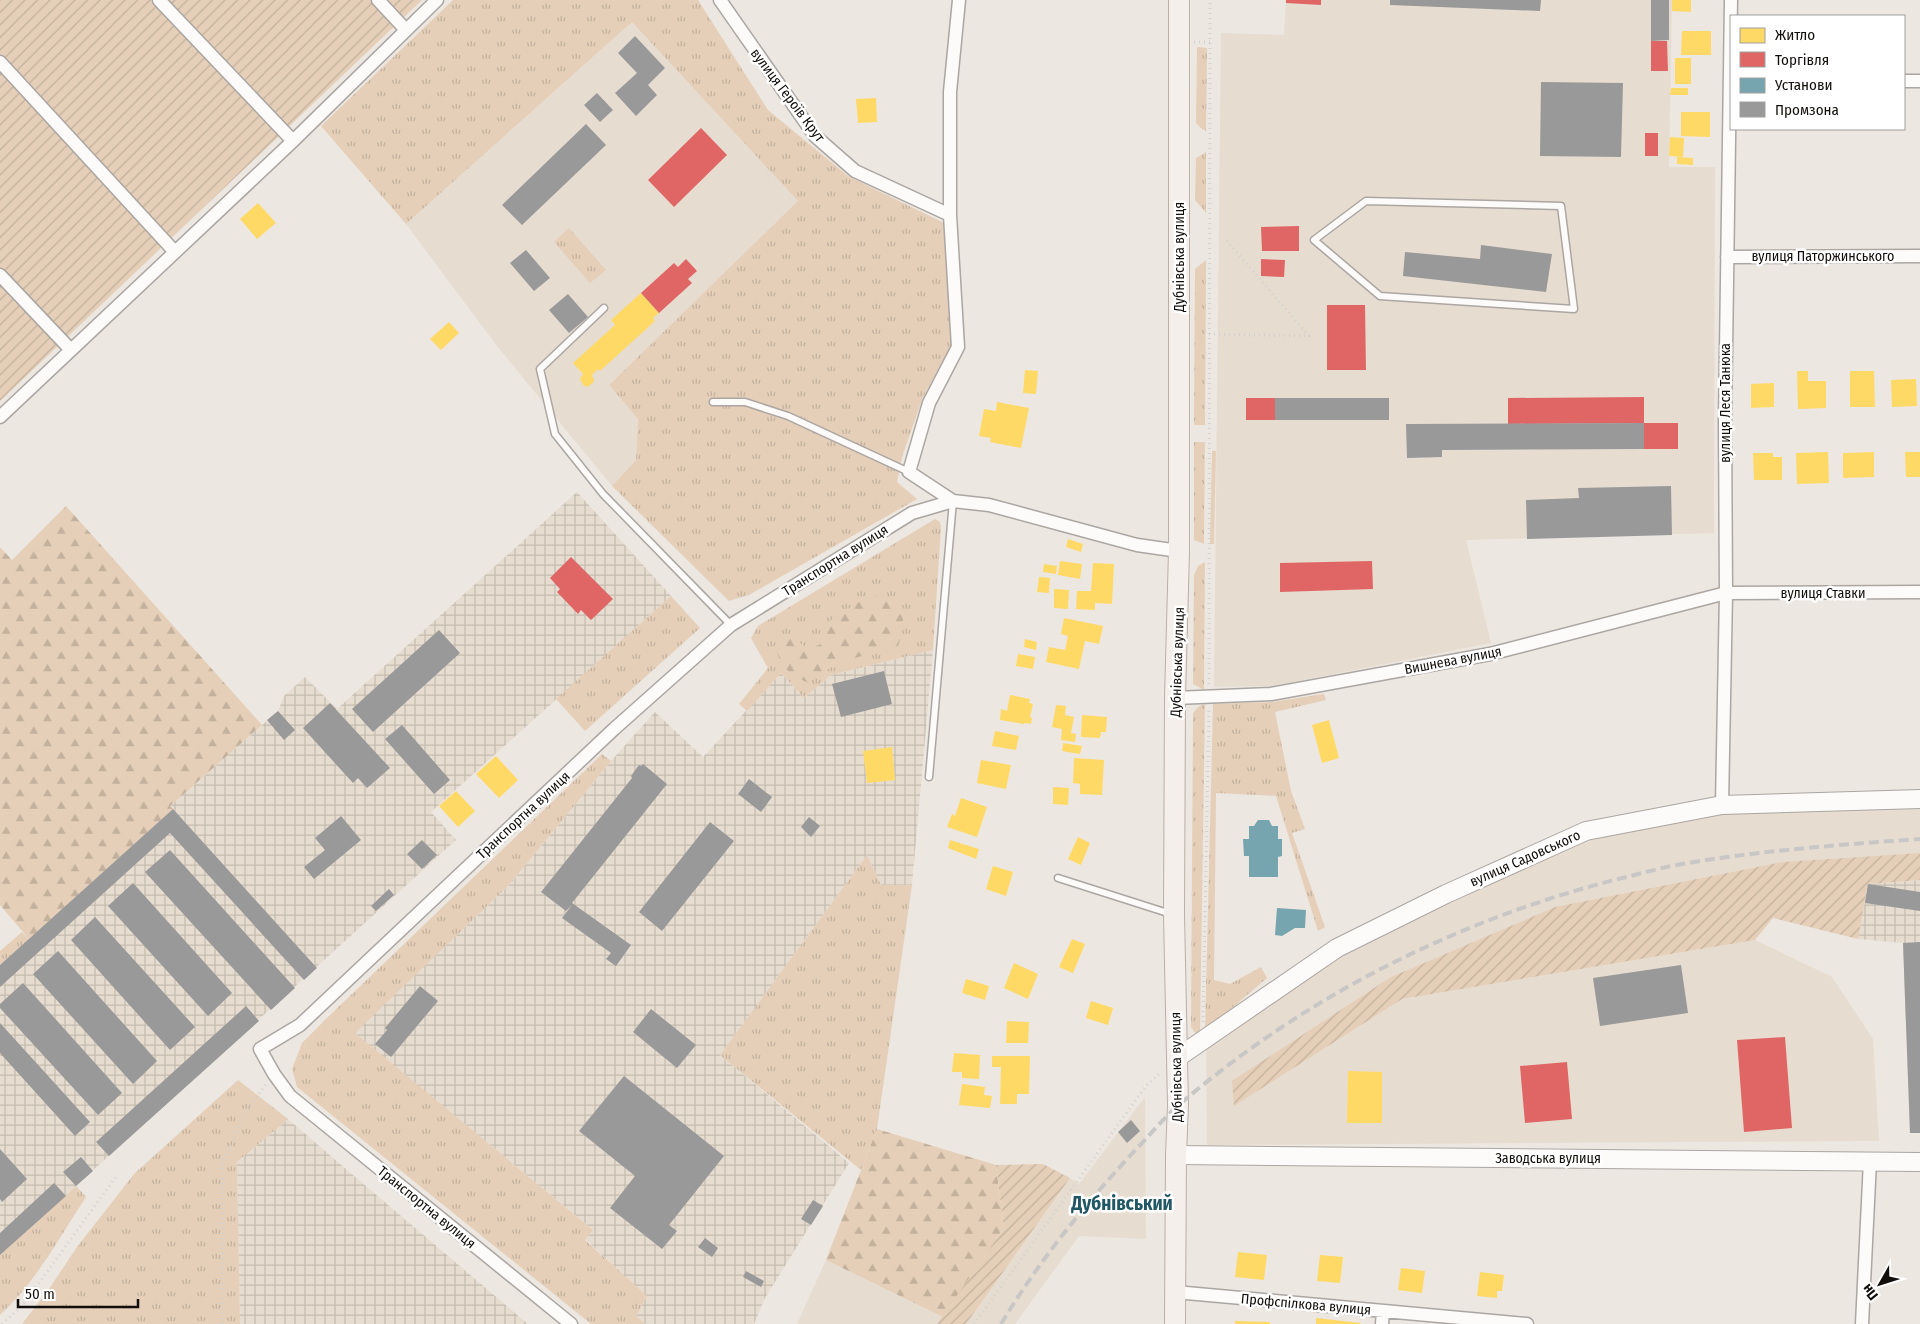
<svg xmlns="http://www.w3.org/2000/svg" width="1920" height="1324" font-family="'Fira Sans Condensed',sans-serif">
<defs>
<pattern id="industrial-grid" width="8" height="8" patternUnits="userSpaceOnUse" patternTransform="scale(1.25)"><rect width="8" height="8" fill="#e7dcd0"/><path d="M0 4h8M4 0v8" fill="none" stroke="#c5bcb1"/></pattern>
<pattern id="grass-tufts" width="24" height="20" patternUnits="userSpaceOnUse" patternTransform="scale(1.25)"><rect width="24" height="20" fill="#e5cfb8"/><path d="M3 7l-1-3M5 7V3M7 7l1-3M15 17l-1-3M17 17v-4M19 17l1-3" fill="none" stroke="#c3b19d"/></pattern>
<pattern id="forest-firs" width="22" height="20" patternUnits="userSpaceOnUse" patternTransform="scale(1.25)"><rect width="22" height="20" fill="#e5cfb8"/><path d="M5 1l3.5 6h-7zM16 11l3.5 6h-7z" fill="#c3b19d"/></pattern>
<pattern id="garden-furrows" width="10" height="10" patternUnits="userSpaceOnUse" patternTransform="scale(1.25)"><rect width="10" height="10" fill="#e5cfb8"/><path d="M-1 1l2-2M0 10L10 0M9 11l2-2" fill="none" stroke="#c3b19d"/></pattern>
</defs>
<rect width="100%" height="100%" fill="#ede7e1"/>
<path fill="#e7dcd0" d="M1286 0H1672L1669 167H1715L1714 533 1466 540 1491 643 1273 686 1214 687 1221 33 1284 35Z
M632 22 799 201 609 385 638 419 636 460 612 486 497 346 406 224Z
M1920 807V853L1783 862 1555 907 1391 977 1234 1105 1402 999 1755 940 1832 977 1873 1039 1879 1141 1207 1145 1206 1048 1342 955 1451 903 1588 839 1723 814Z
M1145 1097 1146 1239 1079 1236 1015 1324H966L1070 1178 1079 1184Z
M826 1260 943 1317 937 1324H797Z"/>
<path fill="url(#industrial-grid)" d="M577 492 671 596 431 812 456 840 0 1255V965L172 809 170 806 177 800 278 711 284 696 305 677 337 709Z
M933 650 912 885H881L867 855 720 1055 849 1163 765 1298 754 1324H645L636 1316 646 1296 585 1239 592 1229 354 1033 509 885 611 761 655 712 703 757 781 673 804 698 831 675Z
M1920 880V1133H1910L1903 943 1858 939 1868 884Z
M288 1119 347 1170 528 1324H240L237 1162Z"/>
<path fill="url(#grass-tufts)" d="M453 0H698L768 110 848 176 944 223 952 344 923 397 902 457 897 482 917 499 749 595 729 601 612 486 636 460 638 419 609 385 798 201 632 22 406 224 321 126Z
M1197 47 1207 48 1206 131 1202 129 1196 123Z
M1206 152V213L1195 200 1196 158Z
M569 228 606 270 590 283 554 242Z
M1206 260 1205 425H1194L1195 269Z
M1194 442H1205L1204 544 1194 540Z
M1212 451H1216L1214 544H1210Z
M935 519 940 522 941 528 933 650 831 675 804 698 781 673 747 711 739 704 768 668 751 638 758 626Z
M1205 562 1204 690 1193 684 1194 575 1198 566Z
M671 596 700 628 585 731 556 699Z
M1324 694 1326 700 1275 712 1291 791 1305 829 1292 833 1325 927 1318 931 1276 796 1216 793 1214 980 1230 984 1261 967 1267 978 1205 1031 1213 704 1272 702Z
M1205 704 1200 1034 1195 1033 1191 1027 1193 713 1198 707Z
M602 754 611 761 509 885 355 1033 593 1230 585 1240 647 1296 636 1316 645 1324H591L297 1087 292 1069 302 1043 327 1018Z
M867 855 881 885H912L877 1129 861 1170 720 1055Z
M22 932 29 939 0 965V951Z
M238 1080 288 1119 237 1162 240 1324H22L49 1289 77 1247 134 1174Z
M76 1186 86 1197C59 1238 36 1282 0 1315V1255Z"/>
<path fill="url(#forest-firs)" d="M66 506 262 725 177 800 170 806 173 809 29 939 0 905V547L12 560Z
M881 594 904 609 902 634 898 646C868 655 831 661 809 683 791 676 780 667 776 648L782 640 790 637 809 649 821 644 828 622 857 603Z
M877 1129 996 1165 1004 1228 943 1317 826 1260Z"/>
<path fill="url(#garden-furrows)" d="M0 0H422L0 401Z
M1920 853V880L1868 884 1858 939 1773 918 1755 940 1402 999 1234 1106 1232 1081 1391 977 1555 907 1783 862Z
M1043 1164 1070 1178 966 1324H937L1004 1228 996 1165Z"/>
<path fill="#ffd966" d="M1672 0H1691V12L1672 11Z
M1682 31H1711V55H1681Z
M1675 58H1691V84H1675Z
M1671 88H1688V95H1670Z
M876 98 877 122 858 123 856 99Z
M1681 112H1710V137L1681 136Z
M1670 137 1684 138 1683 157 1669 156Z
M1677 157 1693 158V165L1677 164Z
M258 203 276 223 257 239 240 219Z
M641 293 659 313 653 318 655 321 600 371 598 369 592 375 594 380 593 383 587 387 583 385 580 379 583 374 573 363 615 325 611 320Z
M449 322 459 333 441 350 430 339Z
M1025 370 1038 371 1036 394 1023 393Z
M1797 371H1808V381H1826V408L1798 409Z
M1850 371H1874L1875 407H1850Z
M1916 379 1917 406 1892 407 1891 380Z
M1774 383V407L1751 408V384Z
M997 402 1029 408 1021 448 990 442 991 438 979 436 984 409 996 411Z
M1828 452 1829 483 1797 484 1796 453Z
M1874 452V477L1843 478V453Z
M1905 452H1920V477H1906Z
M1753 453H1773V457H1782V480H1754Z
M1068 539 1083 544 1081 552 1066 547Z
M1060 561 1082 564 1080 579 1058 575Z
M1093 563 1114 564 1112 604 1095 603V610L1076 609 1077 591H1091Z
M1044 564 1057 566 1056 574 1043 572Z
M1039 577 1050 578 1049 593 1037 592Z
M1054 589 1069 590 1068 609 1054 608Z
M1064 618 1103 626 1099 644 1085 641 1079 669 1046 662 1049 647 1065 650 1068 636 1061 634Z
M1025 639 1037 642 1036 650 1024 647Z
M1018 654 1035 657 1033 669 1016 666Z
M1010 695 1030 699 1029 703 1033 704 1030 717 1032 718 1031 724 1025 723 1024 724 1000 720 1001 709 1007 711Z
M1056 705 1066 706 1065 715 1074 717 1071 733 1076 734 1075 742 1061 740 1062 729 1052 727Z
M1082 715 1107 717 1106 732H1101L1100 738 1081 737Z
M1329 720 1339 758 1322 763 1312 725Z
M995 731 1019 736 1016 750 992 746Z
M1063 743 1082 746 1080 754 1062 751Z
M892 747 895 780 867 783 863 751Z
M496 756 518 780 499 798 476 774Z
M1074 758 1104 760 1102 795 1080 794V784L1073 783Z
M981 760 1011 765 1006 789 977 783Z
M1053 787 1069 788 1068 805 1053 804Z
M456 791 475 811 458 827 439 806Z
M961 798 987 807 977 837 947 827 952 814 955 816Z
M1078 837 1090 843 1081 865 1068 859Z
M950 840 979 849 976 859 948 848Z
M993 866 1013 872 1006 896 986 889Z
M1072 939 1085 944 1073 973 1059 967Z
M1014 963 1038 974 1028 999 1004 988Z
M966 979 989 986 985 1000 962 993Z
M1091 1001 1113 1008 1108 1025 1086 1018Z
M1007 1021 1029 1022 1028 1043H1006Z
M954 1053 980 1055 979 1079 962 1078V1072H952Z
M992 1056H1030L1029 1094H1017V1104H1000L1001 1067H992Z
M1348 1071 1382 1072V1123H1347Z
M962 1084 985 1087 984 1095 992 1096 990 1108 959 1105Z
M1238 1252 1267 1255 1264 1280 1235 1277Z
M1320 1255 1343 1257 1340 1283 1317 1281Z
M1401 1268 1425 1271 1422 1293 1398 1290Z
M1480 1272 1504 1275 1502 1291H1497V1298L1477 1296Z
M1316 1318 1361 1323 1360 1324H1316Z
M1235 1321 1270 1322V1324H1235Z"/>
<path fill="#e06666" d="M1286 0H1321V5L1286 3Z
M1651 41H1667L1668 71H1651Z
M701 128 727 155 674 207 648 180Z
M1645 133H1658V156H1645Z
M1299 226V251H1262L1261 227Z
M686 259 697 271 688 279 692 283 659 313 641 293 674 263 678 267Z
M1261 259 1285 260 1284 277 1261 276Z
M1327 305H1365L1366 370H1327Z
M1644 397V423H1678V449H1644V423L1508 424V398Z
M1246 398H1275V420H1246Z
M571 557 613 599 591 620 581 610 578 614 557 592 560 589 550 578Z
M1372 561 1373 589 1280 592V563Z
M1785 1037 1792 1128 1744 1132 1737 1040Z
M1567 1062 1572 1119 1525 1123 1520 1066Z"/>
<path fill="#76a5af" d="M1258 820H1269L1272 826H1278V839H1282V856L1278 857V877H1249V856H1244L1243 839H1249V826H1254Z
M1277 908 1306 910 1305 928H1295L1282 936 1275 935Z"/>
<path fill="#999" d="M1390 0H1541L1540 11 1390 5Z
M1651 0H1669V40L1651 41Z
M635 36 665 68 648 85 657 95 636 116 615 93 637 73 618 53Z
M1541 82 1623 83 1621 157 1540 156Z
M597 93 613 110 600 122 584 105Z
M586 124 606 145 522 225 502 205Z
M1481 245 1552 254 1546 292 1403 276 1405 252 1480 259Z
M526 250 550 278 534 291 510 263Z
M568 294 588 317 569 333 549 310Z
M1275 398H1389V420H1275Z
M1644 423V449L1442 450V457L1407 458 1406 424Z
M1671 486 1672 535 1527 539 1526 500 1579 498 1578 488Z
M439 630 460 653 373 732 352 709Z
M884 671 892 704 841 717 832 684Z
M330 703 390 768 367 788 358 778 353 783 303 728Z
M278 711 295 730 284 740 267 720Z
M402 725 450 780 434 794 385 739Z
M643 764 667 784 572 903 631 945 616 966 606 959 611 953 562 918 572 905 566 911 541 892 632 778 631 776 639 765 641 766Z
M749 779 772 797 761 812 738 794Z
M173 809 317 968 304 980 170 833 0 987V965Z
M341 816 361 840 314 879 304 867 325 850 315 838Z
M809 817 820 826 811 837 801 827Z
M710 822 734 841 662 931 639 912Z
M422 840 437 855 422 869 407 854Z
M170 850 295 988 271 1010 145 872Z
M133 883 232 993 208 1016 108 906Z
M1868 884 1920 892V911L1865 903Z
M389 889 394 895 376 911 371 906Z
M95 917 195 1027 170 1050 71 940Z
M1920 942V1133H1910L1903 943Z
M58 951 157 1061 133 1084 33 974Z
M1681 965 1688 1013 1600 1026 1593 978Z
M23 983 122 1093 98 1115 0 1008V1004Z
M420 986 438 1001 391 1057 375 1044 387 1030 385 1028Z
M246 1006 259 1021 109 1156 96 1142Z
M651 1009 696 1045 677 1068 633 1032Z
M0 1023 90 1122 75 1136 0 1053Z
M624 1076 724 1156 669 1225 677 1231 662 1249 610 1208 635 1176 579 1131Z
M1131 1120 1140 1131 1127 1143 1118 1132Z
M0 1149 27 1179 2 1202 0 1199Z
M81 1157 93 1171 76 1186 63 1172Z
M54 1183 66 1196 0 1255V1233Z
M813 1200 823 1206 811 1225 801 1219Z
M705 1238 718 1248 712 1257 698 1247Z
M746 1271 764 1281 761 1287 743 1277Z"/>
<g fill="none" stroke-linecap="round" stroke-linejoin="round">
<g stroke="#aba6a2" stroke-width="9">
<path id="lane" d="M1366 201 1561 206 1574 309 1380 296 1314 240Z
M604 308 540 369 555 434 603 494 731 625
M713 402H745L788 416 909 472
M929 777 953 501
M1058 878 1171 914"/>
</g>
<g stroke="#aba6a2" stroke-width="15">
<path id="street" d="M159 0 293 141
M378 0 406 30
M720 0 815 136 855 171 950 215
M0 62 175 252
M1904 81H1920
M1727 257 1920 256
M0 275 71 350
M0 417 293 141 437 0
M953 501 909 472 929 403 958 347 950 215V92L959 0
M1175 698 1271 694 1490 654 1726 593 1920 592
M1722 805 1726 593 1725 421 1731 0
M1175 1292 1527 1324
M571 1324 290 1096 274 1074 260 1049 300 1025 614 729 731 625 912 513 953 501 989 505 1137 545 1179 551
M1382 1324 1383 1311
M1862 1324 1870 1161"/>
</g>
<g stroke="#aba6a2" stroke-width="20">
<path id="secondary" d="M1177 1058 1337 948 1446 894 1586 831 1722 805 1920 799
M1176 1155 1920 1162"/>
</g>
<g stroke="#b9afa6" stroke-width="22">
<path id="primary" d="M1175 1324 1176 1155 1178 1105 1174 915 1175 698 1179 551V0"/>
</g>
<path stroke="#d3d1cf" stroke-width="3" stroke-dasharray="1 4" stroke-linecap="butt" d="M1194 42H1211
M1209 334 1309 336 1226 240
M1209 684 1210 0
M1203 1022 1209 708
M2 1324 23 1305 118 1174
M222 1324V1163L247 1110 266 1084
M974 1324 1146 1086 1161 1072"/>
<use href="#lane" stroke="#fcfbfa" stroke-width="6"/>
<use href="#street" stroke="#fcfbfa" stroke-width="12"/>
<use href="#secondary" stroke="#fcfbfa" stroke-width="18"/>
<use href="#primary" stroke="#f4efea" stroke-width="20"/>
<path stroke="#c8c7c6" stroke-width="4" stroke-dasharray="10 5" stroke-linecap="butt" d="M1001 1324C1040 1259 1090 1198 1142 1143 1154 1130 1166 1116 1180 1104 1306 996 1457 920 1618 879 1635 875 1653 870 1671 866 1753 851 1836 845 1920 839"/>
</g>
<g text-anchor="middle" stroke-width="5" stroke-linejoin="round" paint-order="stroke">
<g font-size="14" fill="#120e0b" stroke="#fff">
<text transform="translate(788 95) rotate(53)" y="5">вулиця Героїв Крут</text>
<text x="1823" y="261">вулиця Паторжинського</text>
<text transform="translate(1179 257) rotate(-90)" y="5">Дубнівська вулиця</text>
<text transform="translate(1725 403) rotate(-90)" y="5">вулиця Леся Танюка</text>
<text transform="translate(835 560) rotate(-32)" y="5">Транспортна вулиця</text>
<text x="1823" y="598">вулиця Ставки</text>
<text transform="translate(1453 660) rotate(-11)" y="5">Вишнева вулиця</text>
<text transform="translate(1177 662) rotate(-88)" y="5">Дубнівська вулиця</text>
<text transform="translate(523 815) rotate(-43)" y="5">Транспортна вулиця</text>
<text transform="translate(1525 858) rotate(-24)" y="5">вулиця Садовського</text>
<text transform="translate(1176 1067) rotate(-91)" y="5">Дубнівська вулиця</text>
<text x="1548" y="1163">Заводська вулиця</text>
<text transform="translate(427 1207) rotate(39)" y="5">Транспортна вулиця</text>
<text transform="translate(1306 1304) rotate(5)" y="5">Профспілкова вулиця</text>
</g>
<g font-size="19" font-weight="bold" fill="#215764" stroke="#fff">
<text x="1122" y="1210">Дубнівський</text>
</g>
</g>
<rect x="1730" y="15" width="175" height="115" fill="#ffffff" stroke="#a09f9d"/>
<rect x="1740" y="28" width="25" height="15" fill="#ffd966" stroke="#a09f9d"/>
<text x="1775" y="40" font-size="15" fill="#120e0b">Житло</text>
<rect x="1740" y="52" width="25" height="15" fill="#e06666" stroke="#a09f9d"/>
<text x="1775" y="65" font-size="15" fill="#120e0b">Торгівля</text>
<rect x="1740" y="78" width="25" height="15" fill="#76a5af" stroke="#a09f9d"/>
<text x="1775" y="90" font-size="15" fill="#120e0b">Установи</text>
<rect x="1740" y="102" width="25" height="15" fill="#999999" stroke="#a09f9d"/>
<text x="1775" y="115" font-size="15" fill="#120e0b">Промзона</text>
<g transform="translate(1880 1284) rotate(231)" stroke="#ffffff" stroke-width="4" paint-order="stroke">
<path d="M0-4L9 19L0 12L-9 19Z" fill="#120e0b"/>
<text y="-8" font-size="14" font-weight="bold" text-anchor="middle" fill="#120e0b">Пн</text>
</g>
<path d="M18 1299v8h120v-8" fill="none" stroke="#120e0b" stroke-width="2.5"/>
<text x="25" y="1299" font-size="15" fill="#120e0b" stroke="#ffffff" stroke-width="4" paint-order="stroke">50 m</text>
</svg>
